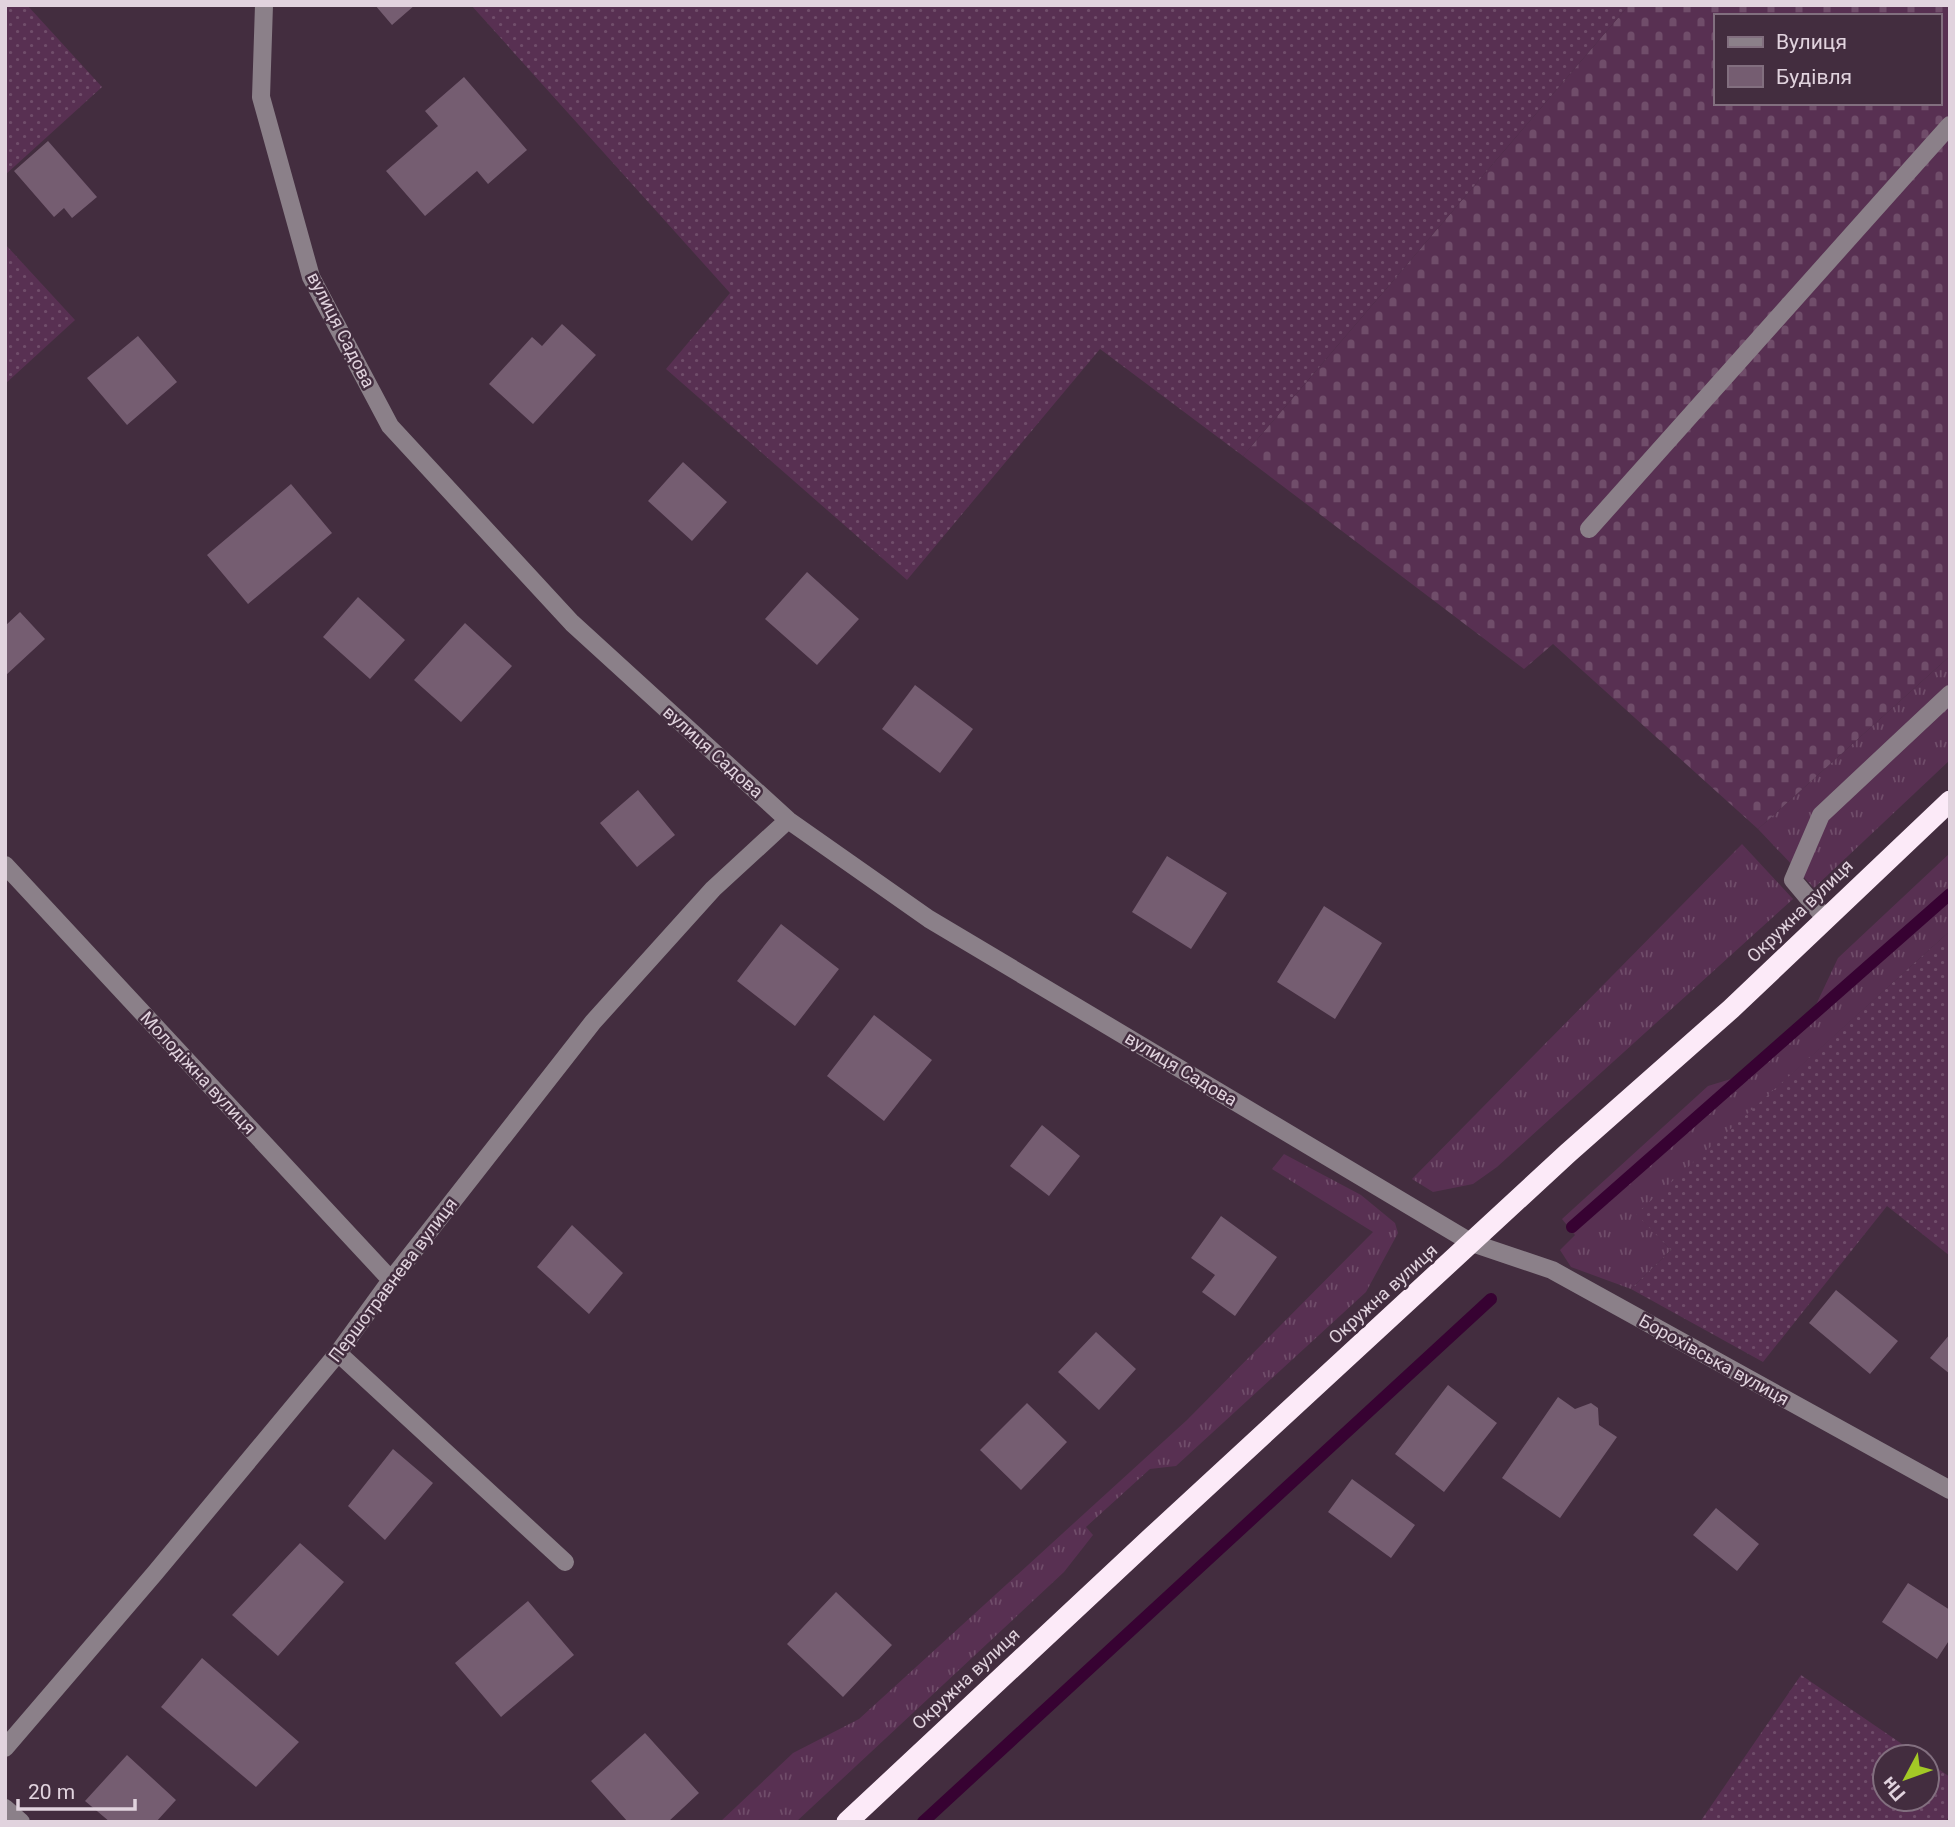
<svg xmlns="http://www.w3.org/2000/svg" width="1955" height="1827" font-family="Roboto,sans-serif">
<defs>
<pattern id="grass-tufts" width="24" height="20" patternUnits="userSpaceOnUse" patternTransform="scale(1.75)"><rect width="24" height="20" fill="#583052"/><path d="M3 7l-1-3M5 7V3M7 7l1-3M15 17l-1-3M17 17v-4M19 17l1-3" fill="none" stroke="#704d6a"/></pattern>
<pattern id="cemetery-stones" width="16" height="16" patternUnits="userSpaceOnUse" patternTransform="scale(1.75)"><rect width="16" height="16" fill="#583052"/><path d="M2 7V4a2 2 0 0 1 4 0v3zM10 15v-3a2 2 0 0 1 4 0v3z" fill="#704d6a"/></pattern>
<pattern id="garden-dots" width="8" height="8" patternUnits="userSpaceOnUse" patternTransform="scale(1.75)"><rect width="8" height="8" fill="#583052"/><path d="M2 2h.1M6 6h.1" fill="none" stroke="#704d6a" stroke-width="1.8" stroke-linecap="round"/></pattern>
</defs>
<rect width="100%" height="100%" fill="#432d3f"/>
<path fill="url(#grass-tufts)" d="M1950 656V760L1814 888 1758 829Z
M1742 844 1793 899 1497 1167 1473 1184 1433 1192 1412 1179Z
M1950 853V931L1637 1214 1671 1250 1631 1289 1571 1267 1560 1250 1575 1235 1562 1219 1708 1086 1757 1071 1807 1024 1838 958Z
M1284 1154 1361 1195 1395 1223 1398 1233 1366 1292 1176 1466 1150 1469 1086 1527 1093 1535 1064 1572 796 1822H720L793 1753 859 1719 1187 1420 1373 1232 1272 1169Z"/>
<path fill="url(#cemetery-stones)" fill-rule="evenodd" d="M1629 5H1950V656L1758 829 1553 644 1524 669 1243 456ZM1715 16H1939V103H1715Z"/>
<path fill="url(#garden-dots)" d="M5 5H27L102 87 5 175Z
M471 5H1629L1243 456 1100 349 907 580 666 369 730 293Z
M5 244 75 320 5 384Z
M1950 931V1256L1887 1206 1763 1362 1631 1289 1671 1250 1636 1214Z
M1801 1675 1921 1757H1885V1799H1927V1761L1950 1777V1815L1945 1822H1700Z"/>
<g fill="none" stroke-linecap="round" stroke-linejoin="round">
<path stroke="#370232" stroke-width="12" d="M1572 1227 1950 894
M923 1822 1491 1299"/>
</g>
<path fill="#755d71" d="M375 5H415L392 25Z
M464 77 527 150 488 184 477 171 425 216 386 171 438 126 425 111Z
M48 141 97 197 72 218 64 208 54 217 14 171Z
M562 324 596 355 533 424 489 384 532 337 542 346Z
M138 336 177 382 127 425 87 378Z
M683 462 727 502 692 541 648 501Z
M291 484 332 533 248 604 207 555Z
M807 572 859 619 817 665 765 619Z
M358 597 405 640 370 679 323 637Z
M20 612 45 639 5 676V626Z
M465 623 512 666 461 722 414 680Z
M915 685 973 729 940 773 882 729Z
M638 790 675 835 637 867 600 823Z
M1167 856 1227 893 1191 949 1132 912Z
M1324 906 1382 943 1335 1019 1277 982Z
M781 924 839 969 795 1026 737 981Z
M874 1015 932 1060 884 1121 827 1076Z
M1042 1125 1080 1156 1049 1196 1010 1166Z
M1221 1216 1277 1257 1235 1316 1202 1292 1215 1275 1191 1258Z
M572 1225 623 1273 589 1314 537 1267Z
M1836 1290 1898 1341 1870 1374 1809 1323Z
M1096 1332 1136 1369 1099 1410 1058 1372Z
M1950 1334V1374L1930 1358Z
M1448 1385 1497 1423 1444 1492 1395 1454Z
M1558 1397 1575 1409 1591 1403 1598 1408 1599 1425 1617 1437 1560 1518 1502 1478Z
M1027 1403 1067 1442 1021 1490 980 1450Z
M393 1449 433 1483 385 1540 348 1506Z
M1352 1479 1415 1525 1391 1558 1328 1512Z
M1716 1508 1759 1544 1737 1571 1693 1535Z
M300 1543 344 1582 278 1656 232 1615Z
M1908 1583 1950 1610V1639L1937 1659 1882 1622Z
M836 1592 892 1645 843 1697 787 1644Z
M528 1601 574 1655 501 1717 455 1663Z
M202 1658 299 1742 256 1787 161 1707Z
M645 1733 699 1793 668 1822H628L591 1781Z
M127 1755 176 1800 156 1822H110L85 1801Z"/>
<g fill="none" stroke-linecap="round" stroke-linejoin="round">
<path stroke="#8b8089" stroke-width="18" d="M264 5 261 97 311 277 390 426 572 623 788 820 929 919 1472 1243 1552 1270 1950 1490
M1589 529 1950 125
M5 865 391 1280
M1825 918 1793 880 1821 815 1950 694
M338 1353 565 1562
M5 1748 155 1573 338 1353 391 1280 593 1022 713 889 788 820
M5 1808 21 1822"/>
<path stroke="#fceaf8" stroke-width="21" d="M847 1822 1152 1537 1568 1153 1731 1009 1950 801"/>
</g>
<g text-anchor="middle" stroke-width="5" stroke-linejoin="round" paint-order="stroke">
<g font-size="18" fill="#e1d3de" stroke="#432d3f">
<text transform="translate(341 330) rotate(63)" y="6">вулиця Садова</text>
<text transform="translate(713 752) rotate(42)" y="6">вулиця Садова</text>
<text transform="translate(1800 911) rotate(-44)" y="6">Окружна вулиця</text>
<text transform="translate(1181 1069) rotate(31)" y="6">вулиця Садова</text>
<text transform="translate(198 1073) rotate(47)" y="6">Молодіжна вулиця</text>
<text transform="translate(393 1280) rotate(-53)" y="6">Першотравнева вулиця</text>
<text transform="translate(1383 1294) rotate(-42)" y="6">Окружна вулиця</text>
<text transform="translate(1714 1360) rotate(29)" y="6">Борохівська вулиця</text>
<text transform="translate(966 1679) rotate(-43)" y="6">Окружна вулиця</text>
</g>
</g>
<rect width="1955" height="1827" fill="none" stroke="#e1d3de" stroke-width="14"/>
<rect x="1714" y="14" width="228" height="91" fill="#432d3f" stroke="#826f7f" stroke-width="2"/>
<rect x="1728" y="37" width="35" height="10" fill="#8b8089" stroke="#826f7f" stroke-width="2"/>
<text x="1776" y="49" font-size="21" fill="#e1d3de">Вулиця</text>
<rect x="1728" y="66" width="35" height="21" fill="#755d71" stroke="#826f7f" stroke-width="2"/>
<text x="1776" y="84" font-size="21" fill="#e1d3de">Будівля</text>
<g transform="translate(1906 1778) rotate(229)"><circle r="33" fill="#432d3f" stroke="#826f7f" stroke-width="2"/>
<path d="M0-5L12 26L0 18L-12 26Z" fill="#a3c926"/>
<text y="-10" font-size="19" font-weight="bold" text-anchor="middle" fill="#e1d3de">Пн</text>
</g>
<path d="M18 1799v10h117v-10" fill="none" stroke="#e1d3de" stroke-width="3.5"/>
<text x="28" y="1799" font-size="21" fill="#e1d3de" stroke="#432d3f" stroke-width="5" paint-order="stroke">20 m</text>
</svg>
